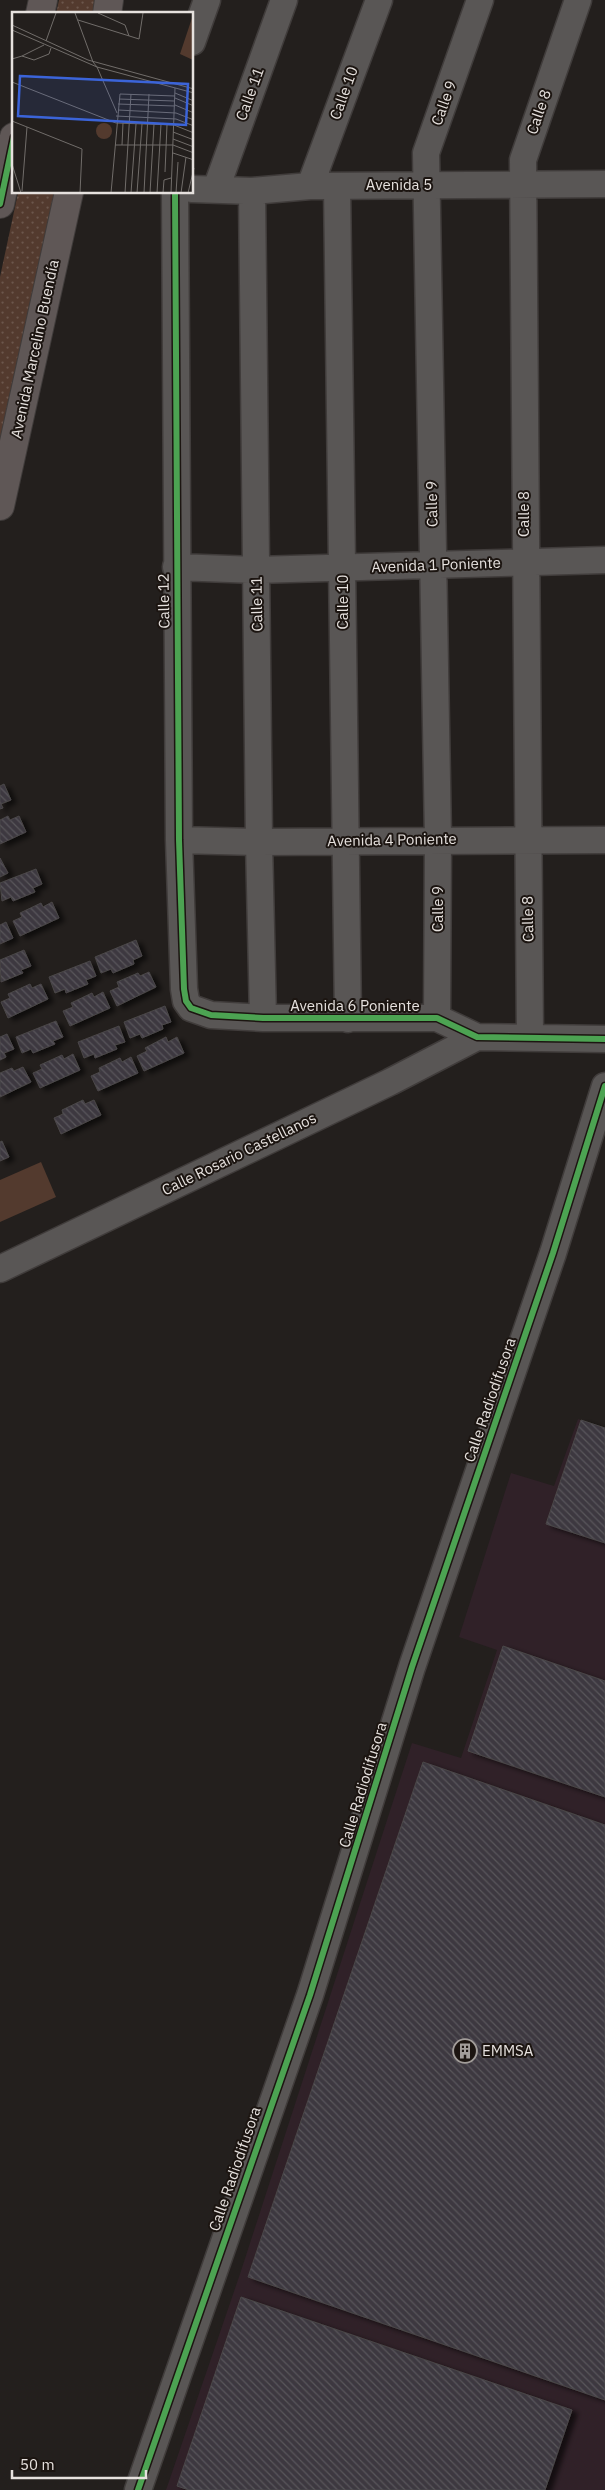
<svg xmlns="http://www.w3.org/2000/svg" width="605" height="2490" font-family="'IBM Plex Sans',sans-serif">
<defs>
<pattern id="grass-dots" width="8" height="8" patternUnits="userSpaceOnUse" patternTransform="scale(1.25)"><rect width="8" height="8" fill="#533a2e"/><path d="M2 2h.1M6 6h.1" fill="none" stroke="#6c564c" stroke-width="1.8" stroke-linecap="round"/></pattern>
<pattern id="building-back-hatch" width="6" height="6" patternUnits="userSpaceOnUse" patternTransform="scale(1.25)"><rect width="6" height="6" fill="#3d3940"/><path d="M-1 5l2 2M0 0l6 6M5-1l2 2" fill="none" stroke="#59555b"/></pattern>
<filter id="shadow"><feDropShadow dx="5.5" dy="3" stdDeviation="2.5" flood-color="#0009"/></filter>
</defs>
<rect width="100%" height="100%" fill="#231f1d"/>
<path fill="#302128" d="M578 1419 605 1428V2490H166L240 2274 412 1743 461 1758 497 1650 459 1637 511 1473 554 1486Z"/>
<path fill="url(#grass-dots)" d="M59 0H105L102 14H56Z
M18 193H63L0 479V277Z"/>
<path fill="#533a2e" d="M41 1162 56 1197 0 1222V1180Z"/>
<path fill="url(#building-back-hatch)" stroke="#4a4748" filter="url(#shadow)" d="M4 784 11 800 1 804 3 808 0 809V786Z
M8 816 10 820 19 816 26 832 0 844V820Z
M0 858 8 873 0 877Z
M36 869 42 884 33 888 35 892 13 901 11 897 2 901 0 883Z
M52 902 59 918 20 936 13 921 22 917 20 913 41 903 43 907Z
M6 922 13 938 0 944V925Z
M136 940 142 956 133 960 134 964 113 973 111 969 101 973 95 957Z
M24 950 31 966 21 970 23 973 1 982 0 960Z
M90 961 96 976 86 980 88 984 66 993 65 989 55 993 49 977Z
M149 972 156 987 117 1006 110 991 119 987 117 982 138 973 140 976Z
M30 984 32 988 41 984 48 999 8 1018 1 1002 10 998 8 994Z
M103 992 110 1008 70 1026 63 1011 73 1007 71 1003 92 993 94 997Z
M165 1006 171 1022 162 1025 163 1029 142 1038 140 1034 130 1038 124 1022Z
M56 1021 63 1037 53 1041 55 1044 33 1053 31 1049 22 1053 16 1037Z
M119 1026 125 1042 115 1045 117 1049 95 1058 94 1054 84 1058 78 1042Z
M7 1034 14 1049 4 1053 6 1057 0 1060V1037Z
M166 1037 168 1042 177 1037 184 1053 144 1071 137 1056 147 1051 145 1048Z
M73 1054 80 1070 40 1088 33 1073 42 1069 40 1065 62 1055 64 1059Z
M131 1057 138 1073 98 1091 91 1076 100 1072 99 1068 120 1058 122 1062Z
M23 1067 31 1082 0 1097V1073L12 1068 14 1071Z
M83 1100 85 1104 94 1100 101 1115 61 1134 54 1118 63 1114 62 1110Z
M2 1141 9 1157 0 1161V1142Z
M581 1420 605 1428V1543L546 1524Z
M503 1646 605 1681V1797L468 1751Z
M423 1762 605 1825V2400L248 2277Z
M241 2297 572 2410 545 2490H189L177 2486Z"/>
<g fill="none" stroke-linecap="round" stroke-linejoin="round">
<g stroke="#403c3b" stroke-width="29">
<path id="minor" d="M192 42 207 0
M310 186 379 0
M337 186 348 1019
M192 189 252 191 310 186 605 184
M216 189 284 0
M252 191 259 842 263 1018
M175 192 179 840 184 989 186 1001 191 1008 211 1015 263 1018H437L477 1037 605 1039
M176 567 256 570 605 560
M179 840 259 842 605 840
M437 1018 438 839 426 153 480 0
M530 1038 523 160 578 0
M0 1269 390 1082 477 1037
M138 2490 310 1995 412 1667 553 1253 605 1086"/>
</g>
<g stroke="#403c3b" stroke-width="30">
<path id="major" d="M40 14 43 0
M107 14 109 0
M0 204 14 137
M0 506 69 192"/>
</g>
<use href="#minor" stroke="#595655" stroke-width="26"/>
<use href="#major" stroke="#5f5756" stroke-width="28"/>
<g stroke="#1c1511" stroke-width="9">
<path id="cycleway" d="M175 192 179 840 184 989 186 1001 191 1008 211 1015 263 1018H437L477 1037 605 1039
M0 204 14 137
M138 2490 310 1995 412 1667 553 1253 605 1086"/>
</g>
<use href="#cycleway" stroke="#4ca352" stroke-width="6"/>
</g>
<defs>
<g id="building-ring" transform="scale(1.25)"><circle r="9.5" fill="#1c1511" stroke="#a29d9a" stroke-width="1.5"/><path d="M-4-6H4V6H1V3H-1V6H-4ZM-2.5-4.3h1.7v1.8h-1.7ZM.8-4.3h1.7v1.8H.8ZM-2.5-1h1.7V.8h-1.7ZM.8-1h1.7V.8H.8Z" fill="#a29d9a"/></g>
</defs>
<g fill-rule="evenodd">
<use href="#building-ring" x="465" y="2051"/>
</g>
<g text-anchor="middle" stroke-width="4" stroke-linejoin="round" paint-order="stroke">
<g font-size="15" fill="#e6e1de" stroke="#1c1511">
<text transform="translate(344 93) rotate(-70)" y="5">Calle 10</text>
<text transform="translate(250 94) rotate(-70)" y="5">Calle 11</text>
<text transform="translate(444 103) rotate(-70)" y="5">Calle 9</text>
<text transform="translate(539 112) rotate(-71)" y="5">Calle 8</text>
<text x="399" y="190">Avenida 5</text>
<text transform="translate(35 349) rotate(-78)" y="5">Avenida Marcelino Buendía</text>
<text transform="translate(432 504) rotate(-91)" y="5">Calle 9</text>
<text transform="translate(524 514) rotate(-90)" y="5">Calle 8</text>
<text transform="translate(436 565) rotate(-2)" y="5">Avenida 1 Poniente</text>
<text transform="translate(164 601) rotate(-91)" y="5">Calle 12</text>
<text transform="translate(343 602) rotate(-90)" y="5">Calle 10</text>
<text transform="translate(257 604) rotate(-91)" y="5">Calle 11</text>
<text transform="translate(392 840) rotate(-1)" y="5">Avenida 4 Poniente</text>
<text transform="translate(438 909) rotate(-90)" y="5">Calle 9</text>
<text transform="translate(528 919) rotate(-91)" y="5">Calle 8</text>
<text x="355" y="1011">Avenida 6 Poniente</text>
<text transform="translate(239 1154) rotate(-26)" y="5">Calle Rosario Castellanos</text>
<text transform="translate(490 1400) rotate(-71)" y="5">Calle Radiodifusora</text>
<text transform="translate(363 1785) rotate(-73)" y="5">Calle Radiodifusora</text>
<text transform="translate(235 2169) rotate(-71)" y="5">Calle Radiodifusora</text>
</g>
<g font-size="15" fill="#e6e1de" stroke="#1c1511" text-anchor="start">
<text x="482" y="2056">EMMSA</text>
</g>
</g>
<g transform="translate(12 12)">
<rect width="181" height="181" fill="#231f1d"/>
<path d="M181 3V48L168 42Z" fill="#533a2e"/>
<path d="M84 119a8 8 0 1 1 16 0a8 8 0 1 1-16 0Z" fill="#533a2e"/>
<path fill="none" stroke="#716d6a" stroke-width="1" d="M63 1 81 50M86 1 113 13 117 24M66 8 127 27 131 1M0 13 76 48 182 77M0 18 85 55 105 101M34 29 44 1M10 44 32 33M0 47 10 44 22 48 37 42 39 36M81 50 85 55 182 81M0 70 104 111 162 113 182 121M163 81 182 89M163 86 182 94M107 87 162 89M106 92 163 94M163 93 182 101M106 98 164 101 182 108M104 104 164 107 182 114M0 109 70 137 68 181M161 120 182 128M161 127 182 135M103 133H161L182 141M110 133 111 111M161 141 182 148M0 152 9 181M153 160 155 113M10 179 15 115M99 181 108 82 163 84M113 181 119 82M119 181 124 112M125 181 130 112M132 181 137 82M138 181 142 112M145 181 149 112M151 181 152 168 159 166M159 181 163 76M164 181 166 150M169 181 174 145M176 181 182 156"/>
<path fill="#3b64d9" fill-opacity="0.15" stroke="#3b64d9" stroke-width="2.5" d="M8 64 176 72 174 113 6 104Z"/>
<rect width="181" height="181" fill="none" stroke="#e6e1de" stroke-width="2.5"/>
</g>
<path d="M12 2470v8h134v-8" fill="none" stroke="#e6e1de" stroke-width="2.5"/>
<text x="20" y="2470" font-size="15" fill="#e6e1de" stroke="#1c1511" stroke-width="4" paint-order="stroke">50 m</text>
</svg>
